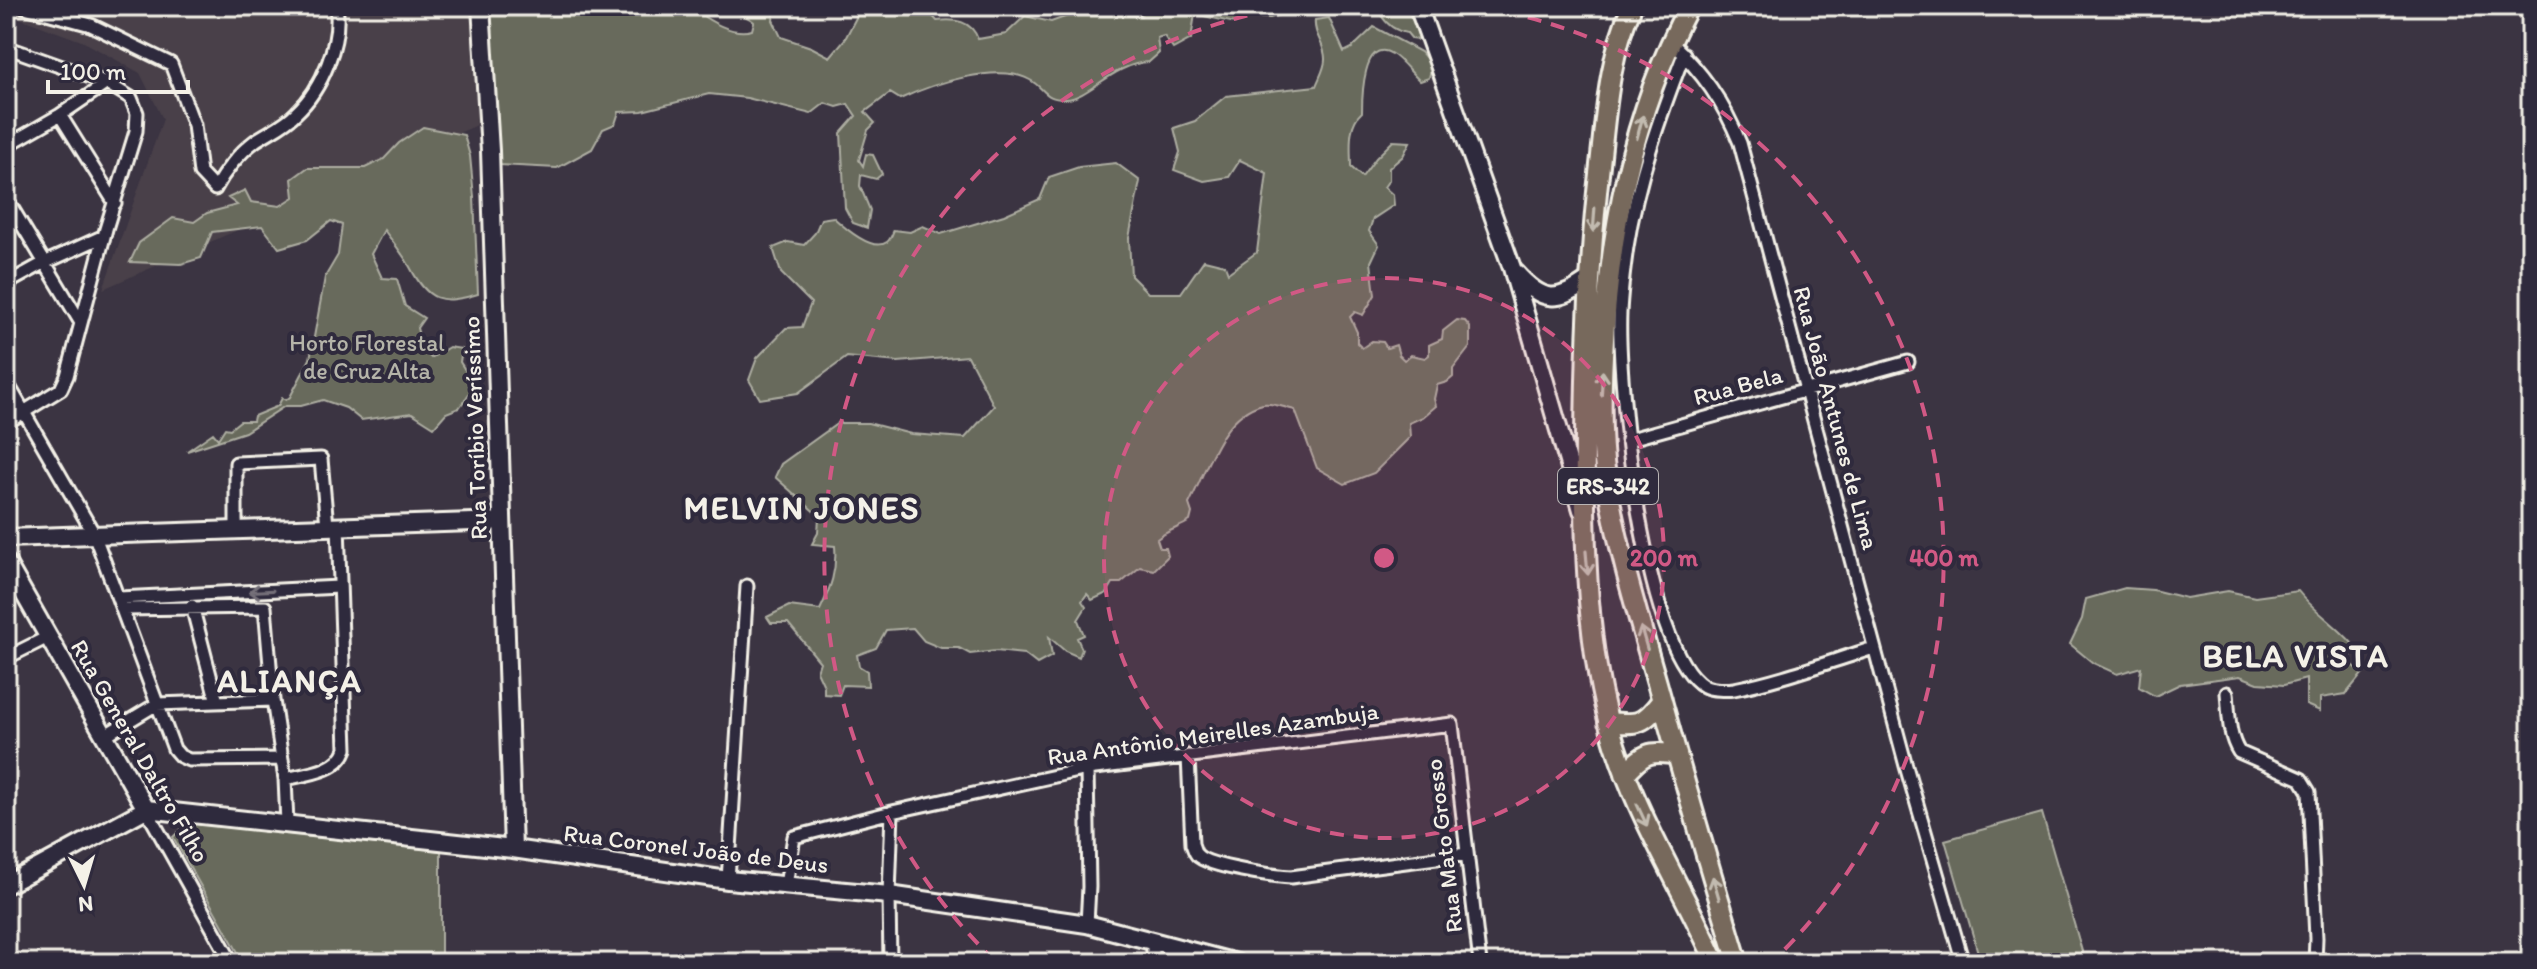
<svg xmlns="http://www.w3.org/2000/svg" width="2537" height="969" font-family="Itim,sans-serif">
<rect width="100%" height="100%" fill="#3b3442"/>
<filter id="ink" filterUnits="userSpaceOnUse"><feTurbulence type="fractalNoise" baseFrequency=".0125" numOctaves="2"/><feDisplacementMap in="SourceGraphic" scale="16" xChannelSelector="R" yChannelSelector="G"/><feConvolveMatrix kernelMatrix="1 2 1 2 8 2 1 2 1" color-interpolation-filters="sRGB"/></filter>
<g filter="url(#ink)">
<path fill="#494049" d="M6 6H470L477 125 103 289 163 119 140 73 84 42 6 13Z"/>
<path fill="#676a5c" stroke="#aeaea2" stroke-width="2" d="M486 6H698L696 11C711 22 733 36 752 30L754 22C745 13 733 15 725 6H775L773 20 781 37 811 47 830 57 845 39 862 6H935L930 13 937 21C955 19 971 20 978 39L1006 34 1025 16 1051 22 1093 7 1113 14 1141 16 1143 7 1160 8 1162 11 1171 6H1347L1301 8 1270 18 1250 17 1235 23 1195 14 1191 39 1173 49 1164 36 1157 38 1159 53 1149 62C1114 63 1089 98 1066 99 1044 100 1046 89 1030 80 998 62 932 84 900 99L890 93 865 112 875 123 868 130 859 160 863 166 866 154 873 155 882 174 876 179 861 175 860 186 870 210 867 228 853 223 845 208 841 133 856 116 848 104 837 107 825 103 811 114 747 98 709 94 642 111 619 112 615 124 603 129 592 149 557 168 499 165Z
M1386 6H1405L1416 27 1419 40 1412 39 1407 33C1396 31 1387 25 1381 15Z
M1329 18 1344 52 1352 48 1374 27 1421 52 1432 65 1429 78 1420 81C1411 73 1401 59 1392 54 1363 36 1362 98 1362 112 1347 125 1351 148 1351 167L1362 177 1376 158 1393 141 1410 142 1403 156 1389 168V180L1384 187 1393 195 1394 205 1373 219 1369 231 1379 245 1371 262 1375 295 1363 315 1355 312 1350 317 1357 332V343L1362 348 1372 341 1383 342 1387 348 1396 345 1399 355 1404 360 1411 355 1425 358 1429 355V345L1442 339 1443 331 1457 320 1465 321 1470 327V347L1453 369V377L1447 382 1437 385 1434 399 1436 406 1423 417 1409 423 1410 437 1374 473 1345 484 1317 468 1295 410C1285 408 1272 402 1263 404 1221 414 1207 470 1189 504L1192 513 1190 521C1179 528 1168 530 1157 539L1160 548H1166L1168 556 1154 570 1140 567 1121 583H1113L1107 593 1092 600 1087 594 1082 601 1086 607 1078 620 1084 635 1077 638 1082 649 1079 657 1065 651 1049 637 1052 656 1037 664 1024 654 996 651 970 654 959 648H941L924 641 913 628 886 630 876 648 857 655 859 666 867 671 868 686 843 685 839 695 824 694V686L817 671 820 662 788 623H771L767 617 789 606 820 610C831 587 837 571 835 546L812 544 818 533 819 516 775 477 781 464 838 423H868L911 434 965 438 994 406 968 356 898 362 847 357 798 393 760 399 749 380 757 358 786 328 802 327 811 303 781 273 773 248 788 242 804 245 815 233 821 219 833 217C843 226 872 253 887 242 891 239 892 234 894 230L910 232 923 226 941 234 1004 215 1040 199 1049 177 1079 167 1116 163 1140 181 1129 238 1131 276 1148 293H1181L1204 260 1225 265 1228 273 1257 252 1267 173 1240 160 1229 177 1204 181 1174 170 1180 152 1174 128 1195 121 1226 96 1316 86C1319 78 1325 68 1325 60 1326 45 1313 35 1315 20Z
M423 127 464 135 470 156 474 197 478 294C440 305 428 301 410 267 403 254 393 242 384 230L371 254 382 278 397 279 405 306 424 318 417 328 422 348 431 358 449 347 462 349 460 362 467 373 478 381 459 408 446 413 434 427 412 413 361 420 346 408 323 400 301 406H285L245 432 187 451 213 433 218 439 225 428 230 429 240 421H253L254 416 278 406 282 398 286 400 290 397 310 359 325 277 338 255 342 225 331 221 307 240 279 248 262 226 212 232 201 258 181 264 130 262 139 243 173 218 194 222 207 213 237 205 228 198 245 190 251 202 280 206 294 197 292 179 307 168H365L384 159 399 143Z
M2125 588 2153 590 2186 598 2228 591 2255 597 2298 591C2314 611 2335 624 2352 643L2350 663 2363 673 2346 694 2320 698V711L2306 705V679L2284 685 2258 683 2240 676 2180 684 2155 696 2139 687 2141 667 2117 674 2093 663 2070 644 2082 619 2086 599Z
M2042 813 2084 958 2067 963H1981L1945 840Z
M188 823 441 851V963H244L173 837Z"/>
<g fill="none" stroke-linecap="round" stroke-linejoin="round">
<g stroke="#f4f1e8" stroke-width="17">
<path id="street" d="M21 6 91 25 171 64 194 125 200 173 215 189C224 172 239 153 255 141 268 132 285 125 296 113 322 89 342 41 336 6
M1670 41C1703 73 1723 101 1740 143L1906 766 1963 963
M6 47 107 83 131 98 137 113 136 131 106 229 67 376 61 389 6 423
M1684 54C1660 116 1637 181 1627 247 1624 268 1621 291 1620 313 1617 381 1644 652 1704 686 1711 690 1727 690 1734 689 1781 680 1828 662 1874 648
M60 115 115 203
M6 146 60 115 107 83
M6 198 81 323
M6 284 44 263 104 236
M6 381 94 534 174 749 180 756 189 760 280 759
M1627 440 1908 362
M236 529V463L321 459 327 526
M119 598 339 587
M192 606 217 702
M123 609 265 607 273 700 285 779 287 823
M6 658 48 637
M2227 693C2229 713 2228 735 2239 752L2301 779 2309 792 2316 938 2315 963
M104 736 157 704 273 700
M1188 756 1192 844C1193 846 1195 854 1197 855 1208 867 1275 876 1291 877L1467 854
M285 779C306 774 338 772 346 749L338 525
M146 809 232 963
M728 880 747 586
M786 885 794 837 892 812 1087 769 1452 724 1480 963
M1087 924 1089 887 1087 769
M890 963 889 895 892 812
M1153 963V942"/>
</g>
<g stroke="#f4f1e8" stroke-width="22">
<path id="secondary" d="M481 6 490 151 513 849
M1418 6 1512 268 1582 510
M1516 273C1543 303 1557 303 1589 280
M6 538 502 521
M6 562 146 809
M146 809 513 849 728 880 889 895 1087 924 1236 963
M6 885 146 809"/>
</g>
<g stroke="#f4f1e8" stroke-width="24">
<path id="primary" d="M1632 6C1609 56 1606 111 1600 165 1589 256 1586 346 1585 437 1584 527 1585 633 1608 720 1630 807 1680 882 1716 963
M1689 6C1631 114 1609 235 1603 356 1601 396 1600 438 1606 477 1617 547 1638 616 1657 683 1683 777 1710 870 1738 963
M1608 722C1638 725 1643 725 1662 700
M1625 774C1643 753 1650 750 1677 755"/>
</g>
<use href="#street" stroke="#2f2a3d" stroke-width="11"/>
<use href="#secondary" stroke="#2f2a3d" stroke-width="16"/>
<use href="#primary" stroke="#77695c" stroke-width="18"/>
</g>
<defs><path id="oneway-shaft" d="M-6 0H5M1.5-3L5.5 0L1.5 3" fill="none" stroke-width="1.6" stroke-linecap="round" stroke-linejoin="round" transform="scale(2)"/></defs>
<g stroke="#c2bbb0">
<use href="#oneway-shaft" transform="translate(1640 127) rotate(-75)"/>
<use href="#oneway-shaft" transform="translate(1594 220) rotate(94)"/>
<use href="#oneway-shaft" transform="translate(1602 383) rotate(-87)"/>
<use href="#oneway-shaft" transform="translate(1587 563) rotate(85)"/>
<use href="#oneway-shaft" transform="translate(1644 638) rotate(-106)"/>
<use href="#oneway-shaft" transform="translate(1642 815) rotate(65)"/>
<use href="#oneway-shaft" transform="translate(1716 888) rotate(-106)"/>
</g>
<use stroke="#747079" href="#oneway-shaft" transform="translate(261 591) rotate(177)"/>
</g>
<circle cx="1384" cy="558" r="280" fill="#d15985" fill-opacity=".12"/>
<g fill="none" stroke="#d15985" stroke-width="4" stroke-dasharray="14 10">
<circle cx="1384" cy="558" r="280"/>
<path d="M995 961A560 560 0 0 1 1287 7M1481 7A560 560 0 0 1 1773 961"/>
</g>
<g text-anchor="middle" stroke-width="8" stroke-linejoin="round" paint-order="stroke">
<rect fill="#2f2a3d" stroke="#b9b5b5" stroke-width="2" x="1558" y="468" width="100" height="36" rx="6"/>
<g font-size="22" font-weight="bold" fill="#f4f1e8">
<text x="1608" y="494">ERS-342</text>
</g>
<g font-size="24" fill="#b5b4a9" stroke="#2f2a3d">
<text x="367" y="351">Horto Florestal<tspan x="367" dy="28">de Cruz Alta</tspan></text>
</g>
<g font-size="24" fill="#f4f1e8" stroke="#2f2a3d">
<text transform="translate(1738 386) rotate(-15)" y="8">Rua Bela</text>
<text transform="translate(1836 418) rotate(75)" y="8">Rua João Antunes de Lima</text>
<text transform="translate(475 428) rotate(-92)" y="8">Rua Toríbio Veríssimo</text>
<text transform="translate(1213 734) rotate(-8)" y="8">Rua Antônio Meirelles Azambuja</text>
<text transform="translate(140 751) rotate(60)" y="8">Rua General Daltro Filho</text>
<text transform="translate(1444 846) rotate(-97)" y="8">Rua Mato Grosso</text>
<text transform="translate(696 849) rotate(7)" y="8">Rua Coronel João de Deus</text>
</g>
<g font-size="32" font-weight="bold" letter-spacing="2" fill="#f4f1e8" stroke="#2f2a3d">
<text x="802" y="519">MELVIN JONES</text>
<text x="2296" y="667">BELA VISTA</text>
<text x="290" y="692">ALIANÇA</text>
</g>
</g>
<circle cx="1384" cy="558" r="12" fill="#d15985" stroke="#2f2a3d" stroke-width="4"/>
<g font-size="24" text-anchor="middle" font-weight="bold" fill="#d15985" stroke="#2f2a3d" stroke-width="8" stroke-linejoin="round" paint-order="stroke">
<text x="1664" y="566">200 m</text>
<text x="1944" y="566">400 m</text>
</g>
<rect width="2537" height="969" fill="none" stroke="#2f2a3d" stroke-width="32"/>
<rect x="16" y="16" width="2505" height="937" fill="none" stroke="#f4f1e8" stroke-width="3" filter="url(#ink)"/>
<g transform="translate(84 885) rotate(175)" stroke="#2f2a3d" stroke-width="6" paint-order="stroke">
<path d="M0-6L14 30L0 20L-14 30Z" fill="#f4f1e8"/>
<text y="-12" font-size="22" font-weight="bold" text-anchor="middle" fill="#f4f1e8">N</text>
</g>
<path d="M48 80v12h140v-12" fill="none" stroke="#f4f1e8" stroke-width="4"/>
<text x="60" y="80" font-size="24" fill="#f4f1e8" stroke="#2f2a3d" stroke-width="6" paint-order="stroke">100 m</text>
</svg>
